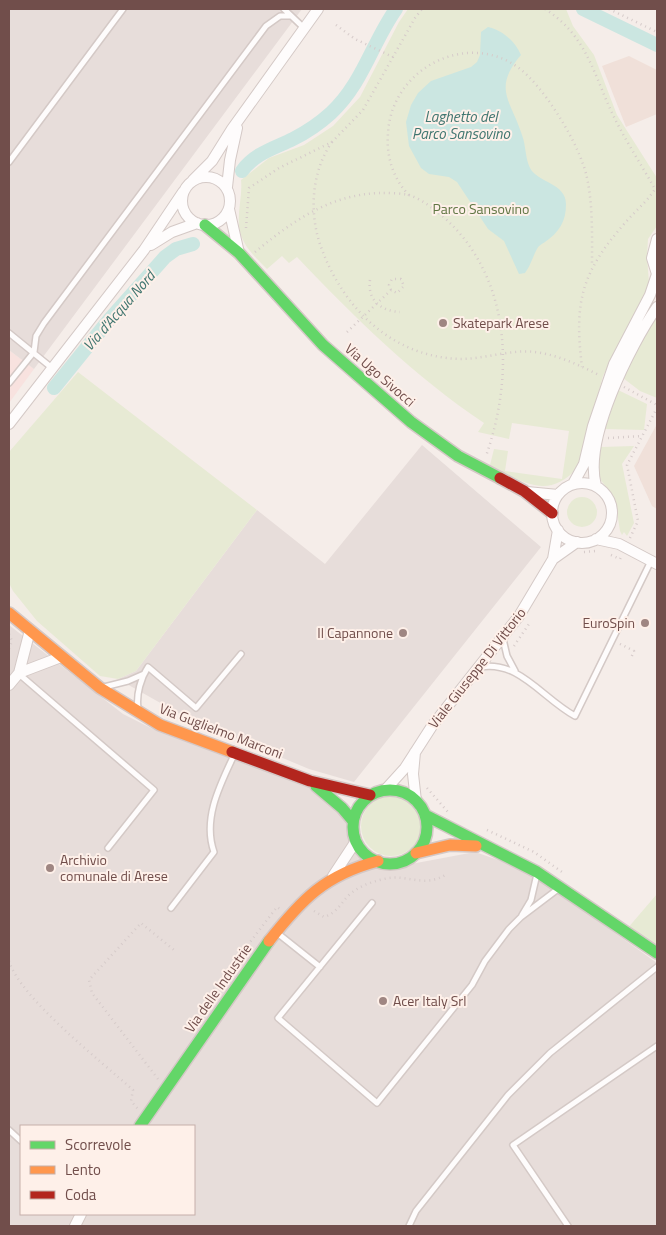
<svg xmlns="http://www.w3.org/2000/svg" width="666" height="1235" font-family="'Titillium Web',sans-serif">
<rect width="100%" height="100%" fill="#f5ede9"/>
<path fill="#f0e0d9" d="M629 56 657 70V114L626 127 602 66Z
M657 424V509L652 506 634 466Z"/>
<path fill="#f8e2df" d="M9 350 34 369 9 403Z"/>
<path fill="#e7ddda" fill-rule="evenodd" d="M9 9H302L34 369 9 350Z
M422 445 541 547 354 782 309 769 187 718 118 679 136 671 257 510 325 564Z
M9 625 123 714 153 729 308 786 326 798 347 823 349 836 355 849 379 867H395L475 852 507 863 541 880 657 963V1226H9ZM21 1126H194V1214H21Z"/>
<path fill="#e7ead4" d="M408 9H566L573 26 594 55 617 115 657 178V226L648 239 647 256 649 283 641 304 619 343 603 376 578 467C549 501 522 482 490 465L494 449 508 451 505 471 562 479 569 431 512 423 509 439 478 432 484 423C414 376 355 318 297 257L289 263 282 256 267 269C257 259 245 248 241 235 235 219 243 197 241 180L269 158 304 145 333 126 360 97 399 22Z
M657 314V398L640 391 623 378 635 351Z
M78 372 257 510 136 671 118 679 100 676 37 621 13 591 9 583V452Z
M618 390 647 404 644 430 605 429Z
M634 446 622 464 634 523 627 536 624 532 622 535 620 531 615 499 600 479 598 467 601 447Z
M567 512a15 15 0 1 1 30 0a15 15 0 1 1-30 0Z
M361 826a30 30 0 1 1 60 0a30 30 0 1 1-60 0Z
M657 894V952L627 929Z"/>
<path fill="#cbe6e1" d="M488 27C502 30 515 41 521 55 492 89 511 100 522 135 526 145 525 158 530 168 538 183 566 183 566 204 566 222 559 232 545 242 542 244 538 246 537 249 532 258 531 265 525 273L519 274 504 241 488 229 457 182 449 177 429 174 421 168 409 146 406 122 411 105 418 93 431 81 471 67 477 62 480 55 481 32Z"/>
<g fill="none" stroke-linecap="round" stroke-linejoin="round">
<path stroke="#cbe6e1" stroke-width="14" d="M583 9 657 45
M242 171C255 153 275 148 293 139 307 132 320 123 331 113 363 83 372 43 396 9
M54 388 109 320 165 257 176 249 193 244"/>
<g stroke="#d4c9c6" stroke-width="8">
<path id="lane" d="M284 9 304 28
M9 162 123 9
M9 333 52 368
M9 383 34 352 36 336 44 323 266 26 280 16H291
M503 639 507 656 515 671
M480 667C519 660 542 698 575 716L651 561
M19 674 154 790 108 848
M104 687 128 681 144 674
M138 708C136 694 141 678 148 667L196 708 241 654
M372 903 278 1018 377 1103 472 985 485 961 509 929 521 917 558 889
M171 908 214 852C202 818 221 783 235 753
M522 915 531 900 537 874
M276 932 320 967
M9 1130 21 1141
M409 1226 416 1211 508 1095 550 1053 657 967
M568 1226 513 1145 657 1046"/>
</g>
<g stroke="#d4c9c6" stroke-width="12">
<path id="street" d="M182 201a24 24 0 1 1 48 0a24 24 0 1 1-48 0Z
M193 180 212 161 232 129 318 9
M227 187 230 160 237 128
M229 209 239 253
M657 239 652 258 657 274
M151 245 172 232 197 223
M9 424 144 250 183 192
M552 513a30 30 0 1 1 60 0a30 30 0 1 1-60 0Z
M573 484 584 464 593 426 614 364 650 295 657 274
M596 486C583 439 630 346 657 307
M527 492 558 495
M596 539 619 544 657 564
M553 559 577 542
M19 673 30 630
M9 685 19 673 61 657
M415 752 413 774 416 801
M385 790 405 768 432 726 519 616 553 559 558 530
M333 876 356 841
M75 1226 81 1214"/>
</g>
<g stroke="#d4c8c6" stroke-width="14">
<path id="fast" d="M205 225 239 253 323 345 411 422 458 456 500 478
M316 786 342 808 353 821
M353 827a37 37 0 1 1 74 0a37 37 0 1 1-74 0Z
M425 815 537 872 657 953
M140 1126 269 941"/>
</g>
<g stroke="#d4c8c6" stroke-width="14">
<path id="slow" d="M9 613 100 688 160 725 232 752
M416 853 450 845 476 846
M269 941C302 899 325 875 378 861"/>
</g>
<g stroke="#d4c8c6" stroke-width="14">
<path id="jam" d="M500 478 524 491 552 513
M232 752 310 781 370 795"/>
</g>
<path stroke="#d6cbca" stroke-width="2.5" stroke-dasharray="1 4" stroke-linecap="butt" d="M545 9C588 36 594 77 615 119 627 143 642 166 655 189 646 203 635 211 625 223 581 273 574 302 582 367
M609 9 657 32
M336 25 355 39 393 57
M332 142C311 172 309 214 321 247 343 308 392 357 460 359 485 359 511 349 535 352 558 355 579 365 599 375
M409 195C393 179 386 156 388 133 392 63 479 25 529 77 551 99 581 148 587 178 593 206 592 236 592 265
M246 228 249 188 279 168 332 142 363 110 415 18 422 9
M255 252C293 221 329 195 379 193 388 193 400 193 409 195 424 200 441 214 452 225 512 286 513 379 486 456
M370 280C367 300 381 311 400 312
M347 332 391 290 397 293 404 286 401 279H392L389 285 391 290
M624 387 657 405
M608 438 643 436
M630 538 638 521 627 465 657 408
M584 552 596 551
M611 555 620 559 621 557
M9 634 12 641 9 649
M620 644 634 651 631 658
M514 646 529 624
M427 788 448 812
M487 830 534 852 562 872
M314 911 324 917C337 913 340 904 349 895 359 886 371 882 384 879 407 873 423 889 447 874
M9 961C20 998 102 1062 133 1090L131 1101 138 1109
M214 989 277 907 280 909
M158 1079 92 993 89 980 141 923 174 950"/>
<use href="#lane" stroke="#fefcfc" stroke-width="5"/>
<use href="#street" stroke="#fefcfc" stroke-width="10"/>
<use href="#fast" stroke="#63d668" stroke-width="11"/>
<use href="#slow" stroke="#ff974d" stroke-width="11"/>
<use href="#jam" stroke="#b3261e" stroke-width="11"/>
</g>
<g fill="#9f8682" stroke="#fef0e9" stroke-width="2">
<circle cx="443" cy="323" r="5"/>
<circle cx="645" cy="623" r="5"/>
<circle cx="403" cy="633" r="5"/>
<circle cx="50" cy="868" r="5"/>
<circle cx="383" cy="1001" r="5"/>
</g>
<g text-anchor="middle" stroke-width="4" stroke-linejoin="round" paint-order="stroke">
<g font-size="14" fill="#607643" stroke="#fef0e9">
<text x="481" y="214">Parco Sansovino</text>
</g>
<g font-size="14" fill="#714e4b" stroke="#fef0e9" text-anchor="start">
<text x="453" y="328">Skatepark Arese</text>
<text x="635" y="628" text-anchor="end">EuroSpin</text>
<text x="393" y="638" text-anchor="end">Il Capannone</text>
<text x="60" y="865">Archivio<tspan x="60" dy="16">comunale di Arese</tspan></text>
<text x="393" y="1006">Acer Italy Srl</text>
</g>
<g font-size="14" fill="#714e4b" stroke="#fef0e9">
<text transform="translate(380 375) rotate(41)" y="5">Via Ugo Sivocci</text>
<text transform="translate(477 668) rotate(-52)" y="5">Viale Giuseppe Di Vittorio</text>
<text transform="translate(221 731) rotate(21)" y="5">Via Guglielmo Marconi</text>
<text transform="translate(218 988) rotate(-55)" y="5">Via delle Industrie</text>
</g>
<g font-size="15" font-style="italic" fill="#407670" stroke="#fef0e9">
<text x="461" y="122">Laghetto del<tspan x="461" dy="17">Parco Sansovino</tspan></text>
<text transform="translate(119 311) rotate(-49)" y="5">Via d'Acqua Nord</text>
</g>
</g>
<rect width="666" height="1235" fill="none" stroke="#714e4b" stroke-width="20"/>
<rect x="20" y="1125" width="175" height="90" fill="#fef0e9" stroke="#c6afaa"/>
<rect x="30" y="1141" width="25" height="8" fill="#63d668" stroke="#c6afaa"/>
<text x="65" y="1150" font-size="15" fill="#714e4b">Scorrevole</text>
<rect x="30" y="1166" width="25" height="8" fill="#ff974d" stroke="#c6afaa"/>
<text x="65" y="1175" font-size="15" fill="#714e4b">Lento</text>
<rect x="30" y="1191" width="25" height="8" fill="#b3261e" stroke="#c6afaa"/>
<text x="65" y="1200" font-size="15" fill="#714e4b">Coda</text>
</svg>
